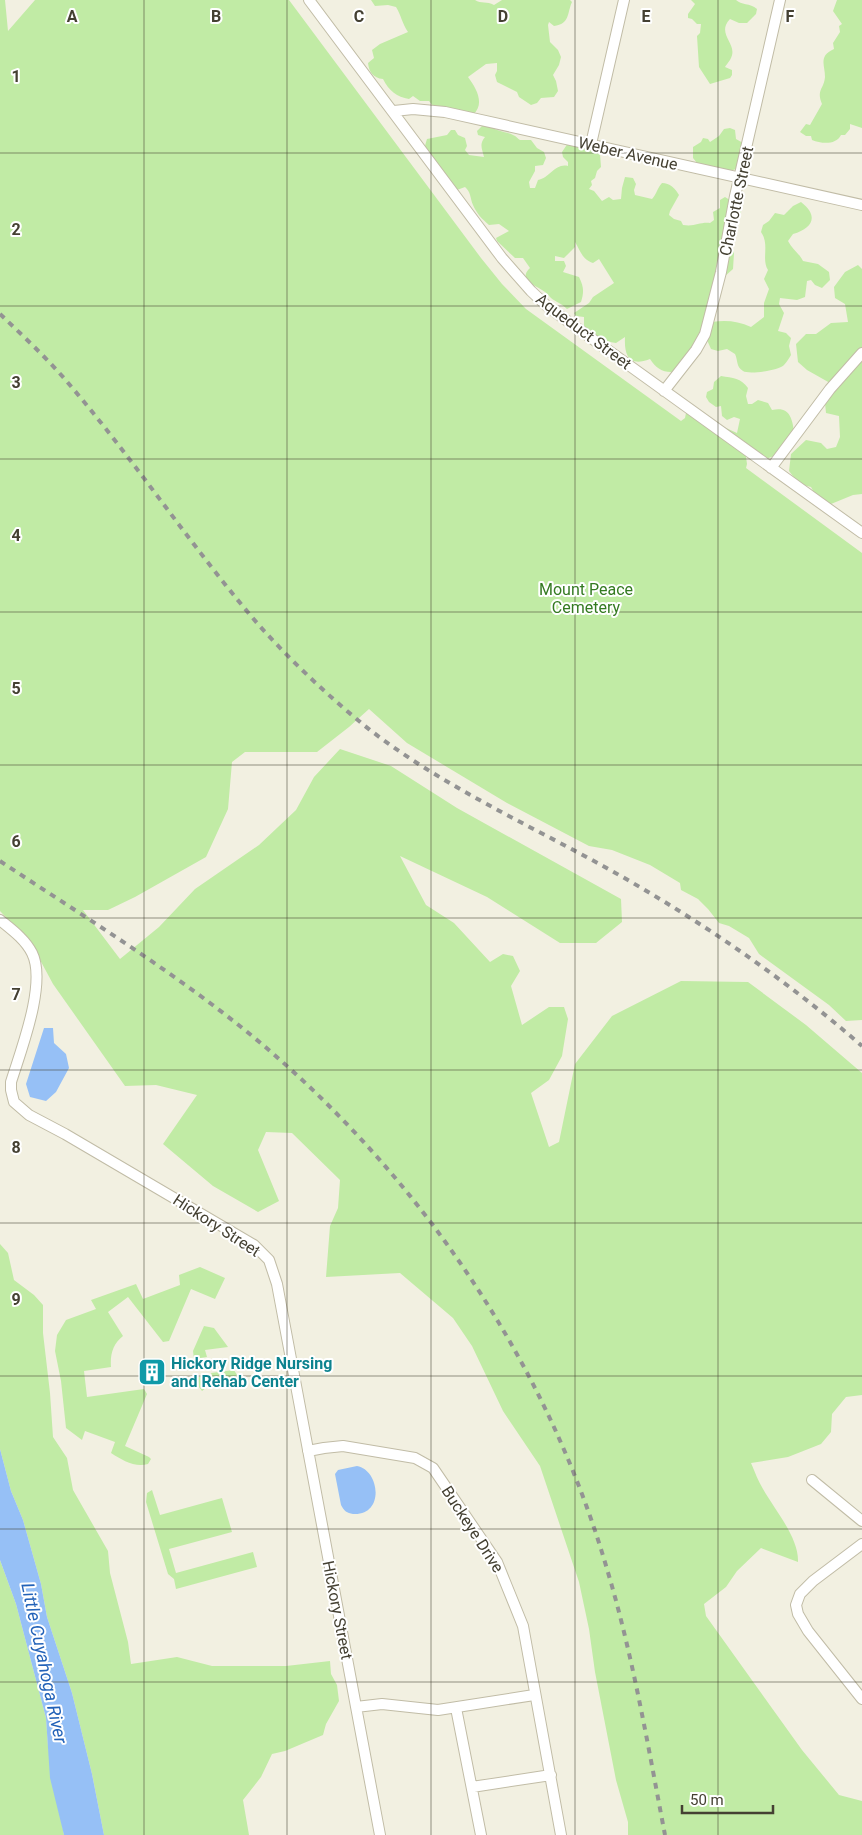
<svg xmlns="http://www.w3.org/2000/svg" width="862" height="1835" font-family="Roboto,sans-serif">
<rect width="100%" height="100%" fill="#f2f0e1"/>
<path fill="#c1eba5" d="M0 0H5L8 31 35 0H289L481 258 502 284 526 309 681 421 685 418 686 413 698 412 709 416 717 424 737 433 740 419 734 417 727 420 722 416 721 406 716 407 709 402 706 397 707 392 713 389 714 382 721 376C733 378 741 378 748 388L746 396 748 404H752L758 400 768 403 772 410C789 406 792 417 794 431L774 456 766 459 755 454 746 457 747 464 746 468 862 553V1020L846 1021 829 1005 759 954 749 938 729 926 719 923 708 909 698 899 681 890 680 883 650 865 612 850 589 846 507 803 407 743 369 709 349 727 317 752H245L232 762 228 809 206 857 135 897 108 910H83L120 959 159 927 195 889 259 845 296 810 314 777 340 749 391 766 457 808 621 899 622 922 596 943H560L487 897 400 856 426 905 454 923 490 962 503 954 513 956 520 971 511 986 522 1025 549 1007H564L568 1019 562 1056 549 1080 531 1093 549 1147 559 1142 575 1064 612 1016 681 981 748 982 806 1025 862 1073V1395L846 1397 832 1414 831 1432 821 1444 788 1457 751 1463C755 1472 758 1481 763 1489 775 1510 799 1538 798 1562L761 1548 737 1571 726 1587 704 1604 706 1616 802 1750 839 1795 862 1801V1835H628V1822L616 1780 595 1672 589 1629 579 1582 540 1466 503 1411 472 1346 453 1318 400 1273 326 1277 330 1226 338 1208 340 1180 292 1133 266 1132 258 1150 279 1201 258 1212 213 1186 163 1144 197 1095 156 1085 125 1086 53 984 32 945 0 911Z
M371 0H475C481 4 487 1 494 5L502 0H570L572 2C567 13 570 24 554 26L549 22 548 25 550 42 558 50 561 57 559 65 553 75 556 81 558 91 554 97 541 98 537 103 531 105 519 97 517 92 497 82 495 75 497 71V63L486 64 468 77C477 89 485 104 473 115L433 106 429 101H420L413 96 409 99C397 97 389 91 383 79 373 78 369 72 368 63L374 58 372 50 380 44 408 32C402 23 401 15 396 7L388 5 375 6Z
M691 0H736C741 5 750 3 757 9L756 14 747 23H739L730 19C715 35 740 44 730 60 728 63 726 65 725 67L732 70V75L730 78 710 84 699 67 697 36 700 33 701 24H697L692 19 688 18V14L695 4Z
M837 0H862V128L850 124V129L845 135H841C836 145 822 144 812 140L811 136H806L800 132 806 124 810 125 822 104C816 90 824 89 825 77 825 65 818 56 834 49L833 43 840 32 839 26 842 24 833 11Z
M482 126H490C497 132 505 131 513 135 516 136 518 139 520 140H531L537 148 544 152 546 158 543 165 535 166V171L529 182 530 188H535L538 180C550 178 555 163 568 166V162L563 157 562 152 568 143C579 145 592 147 600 154L601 167 597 171 595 178 591 181 592 185 589 189 594 191 602 201 609 197 613 200 621 199 622 188 625 177 633 178 636 184 634 190 635 195 652 199C657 194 657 188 662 183 670 183 675 188 679 195L670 211 669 215 674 219 681 221 683 225C695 227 699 222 710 223L714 220 713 212 720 208V200L725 197 738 205 741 213C737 222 732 230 729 240L734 253 733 269 724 277 712 322C726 320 738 321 751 327L764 317V303L769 289 764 279 768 270C761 259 770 245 761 232L763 225 769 221 775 213 784 215 793 206 801 202C819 216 813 228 793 234L788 241C792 249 799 253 803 261L818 264 829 272 830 280 822 288 815 285 811 280 807 281 805 297 797 300 780 298 779 304 784 313 778 331 786 333 791 338 789 346 791 355C789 358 787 362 784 365 780 370 749 375 743 371 736 367 738 360 735 354L727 349 718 351 711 349 707 340V332L699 333C695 346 684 358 678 371 666 374 657 370 650 359 629 367 624 356 625 337L616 343C604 341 593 337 584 328V317L576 316 574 313 589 303 593 297 614 283 599 259 593 263C582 259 581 252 575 242V247L564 258 555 256V261H564L566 266 563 272 579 277C584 287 584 292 581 302L567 309C561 303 556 302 551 298 548 295 546 292 542 290 534 285 518 279 530 268L523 258H515L497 241 496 238 509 231 499 224 489 225C482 219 477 214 473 205 470 198 471 192 465 187L457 190C436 176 417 168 427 139L447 135 451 130H455L458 135 465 138 467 146 465 150 469 155 484 157C482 149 479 144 485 137L478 135 477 131Z
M730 128 735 130 736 139 743 143 739 168 730 171 712 170 697 163 693 158V147L701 142 703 138 708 139 710 142 719 136 724 129Z
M858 265 862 269V494L853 495 831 504 817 498 811 487 799 484 789 471 791 454 806 440 821 443 827 449 836 447 840 437 839 416 826 413 825 403 830 383 807 370 798 362 796 344 806 334H816L831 323 848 322 845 304 835 298 834 287 845 272Z
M0 1244 8 1253 14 1280 34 1295 43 1305V1333L50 1393 53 1437 67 1458 73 1490 108 1551 110 1573 128 1642 131 1664 177 1657 212 1666H286L330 1661 331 1674 337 1685 339 1701 326 1724 323 1735 285 1751 272 1754 261 1777 243 1800 249 1835H104L92 1774 72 1693 47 1617 41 1584 23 1520 11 1491 0 1449Z
M200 1267 225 1278 215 1299 191 1289 169 1341 163 1342 128 1297 108 1312 123 1336C113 1344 110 1354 111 1367L84 1371 87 1397 144 1389 147 1394 125 1446 149 1457 151 1459 148 1464C135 1468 122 1460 111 1453L115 1442 85 1431 82 1440 66 1428 61 1381 55 1351 57 1335 66 1320 96 1309 91 1300 136 1284 143 1299 180 1285 179 1275Z
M204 1326 214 1328 228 1347 205 1350 207 1357 194 1359 193 1351Z
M234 1370 237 1375 218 1388 213 1382 202 1391 199 1387 197 1377 212 1376 211 1373Z
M152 1490 160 1515 222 1498 232 1532 169 1549 176 1573 253 1552 257 1567 176 1589 174 1579 168 1574 146 1502 147 1493Z
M0 1560 16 1604 46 1718 48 1746 64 1835H0Z"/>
<path fill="#96c0f6" d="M44 1028H53L54 1043 66 1054 69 1068 56 1092 46 1101 30 1097 26 1084Z
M0 1449 11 1491 23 1520 41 1584 47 1617 72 1693 92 1774 104 1835H64L50 1778 46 1718 16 1604 0 1560Z
M357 1466C380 1470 385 1516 353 1514 347 1513 344 1511 341 1505L335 1474 338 1470Z"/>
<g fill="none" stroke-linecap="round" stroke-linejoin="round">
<g stroke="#c1bca6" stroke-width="12">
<path id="street" d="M309 0 502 258 531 291 548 307 862 533
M394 111 413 109 445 112 862 205
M591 144 624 0
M664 391 696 350 705 334 721 272 735 196 780 0
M771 468 830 389 862 353
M0 920C11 929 25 939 32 953 47 983 21 1050 11 1082V1090L14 1102 29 1115 65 1134 254 1245 269 1260 277 1284 380 1835
M308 1451 324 1448 343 1446 415 1458 433 1468 497 1562 523 1626 561 1835
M812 1480 862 1521
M862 1544 813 1581 800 1594 796 1605 798 1614 808 1631 862 1699
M356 1707 382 1704 438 1710 534 1695
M456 1708 481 1835
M472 1787 551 1775"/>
</g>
<use href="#street" stroke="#fff" stroke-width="10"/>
<path stroke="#939393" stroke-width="4" stroke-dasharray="6 6" stroke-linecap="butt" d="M0 314C23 336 48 359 69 384 135 461 191 546 257 623 290 660 327 695 365 726 437 783 523 822 603 866 695 917 783 977 862 1046
M0 861C89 920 181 976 263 1045 424 1182 548 1366 607 1569 633 1656 648 1746 665 1835"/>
</g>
<path fill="none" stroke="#444032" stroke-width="1" stroke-opacity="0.55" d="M144 0V1835M287 0V1835M431 0V1835M575 0V1835M718 0V1835M0 153H862M0 306H862M0 459H862M0 612H862M0 765H862M0 918H862M0 1070H862M0 1223H862M0 1376H862M0 1529H862M0 1682H862"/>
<defs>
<g id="building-square" transform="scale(1.4375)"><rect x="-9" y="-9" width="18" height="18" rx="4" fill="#0f9aa8" stroke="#fff"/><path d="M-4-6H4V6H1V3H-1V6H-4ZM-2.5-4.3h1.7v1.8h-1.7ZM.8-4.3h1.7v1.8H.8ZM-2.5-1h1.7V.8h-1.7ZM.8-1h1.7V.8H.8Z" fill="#fff"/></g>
</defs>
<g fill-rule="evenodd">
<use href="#building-square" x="152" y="1372"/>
</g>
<g text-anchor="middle" stroke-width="4" stroke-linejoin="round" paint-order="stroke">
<g font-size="16" fill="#444032" stroke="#fff">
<text transform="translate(628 153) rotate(13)" y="6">Weber Avenue</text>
<text transform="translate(736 201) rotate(-78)" y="6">Charlotte Street</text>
<text transform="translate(584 331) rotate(37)" y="6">Aqueduct Street</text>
<text transform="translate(217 1225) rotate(33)" y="6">Hickory Street</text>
<text transform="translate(473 1529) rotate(57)" y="6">Buckeye Drive</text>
<text transform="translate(338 1610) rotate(79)" y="6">Hickory Street</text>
</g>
<g font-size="16" fill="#347a21" stroke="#fff">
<text x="586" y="595">Mount Peace<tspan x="586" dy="18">Cemetery</tspan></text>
</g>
<g font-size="16" font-weight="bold" fill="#0d838f" stroke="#fff" text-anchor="start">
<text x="171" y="1369">Hickory Ridge Nursing<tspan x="171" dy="18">and Rehab Center</tspan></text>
</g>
<g font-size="18" font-style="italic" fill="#2262b8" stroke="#fff">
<text transform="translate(44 1663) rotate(78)" y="6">Little Cuyahoga River</text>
</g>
</g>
<g font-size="16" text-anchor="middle" font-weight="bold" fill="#444032" stroke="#fff" stroke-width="4" stroke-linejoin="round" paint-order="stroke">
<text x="72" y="22">A</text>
<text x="216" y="22">B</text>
<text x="359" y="22">C</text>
<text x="503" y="22">D</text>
<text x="646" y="22">E</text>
<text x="790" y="22">F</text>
<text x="16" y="82">1</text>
<text x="16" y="235">2</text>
<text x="16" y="388">3</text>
<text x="16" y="541">4</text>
<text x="16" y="694">5</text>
<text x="16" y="847">6</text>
<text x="16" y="1000">7</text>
<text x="16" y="1153">8</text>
<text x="16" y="1305">9</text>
</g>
<path d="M682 1805v8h91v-8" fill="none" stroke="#444032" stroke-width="2.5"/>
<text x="690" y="1805" font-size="15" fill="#444032" stroke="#ffffff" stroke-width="4" paint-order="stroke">50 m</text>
</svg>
